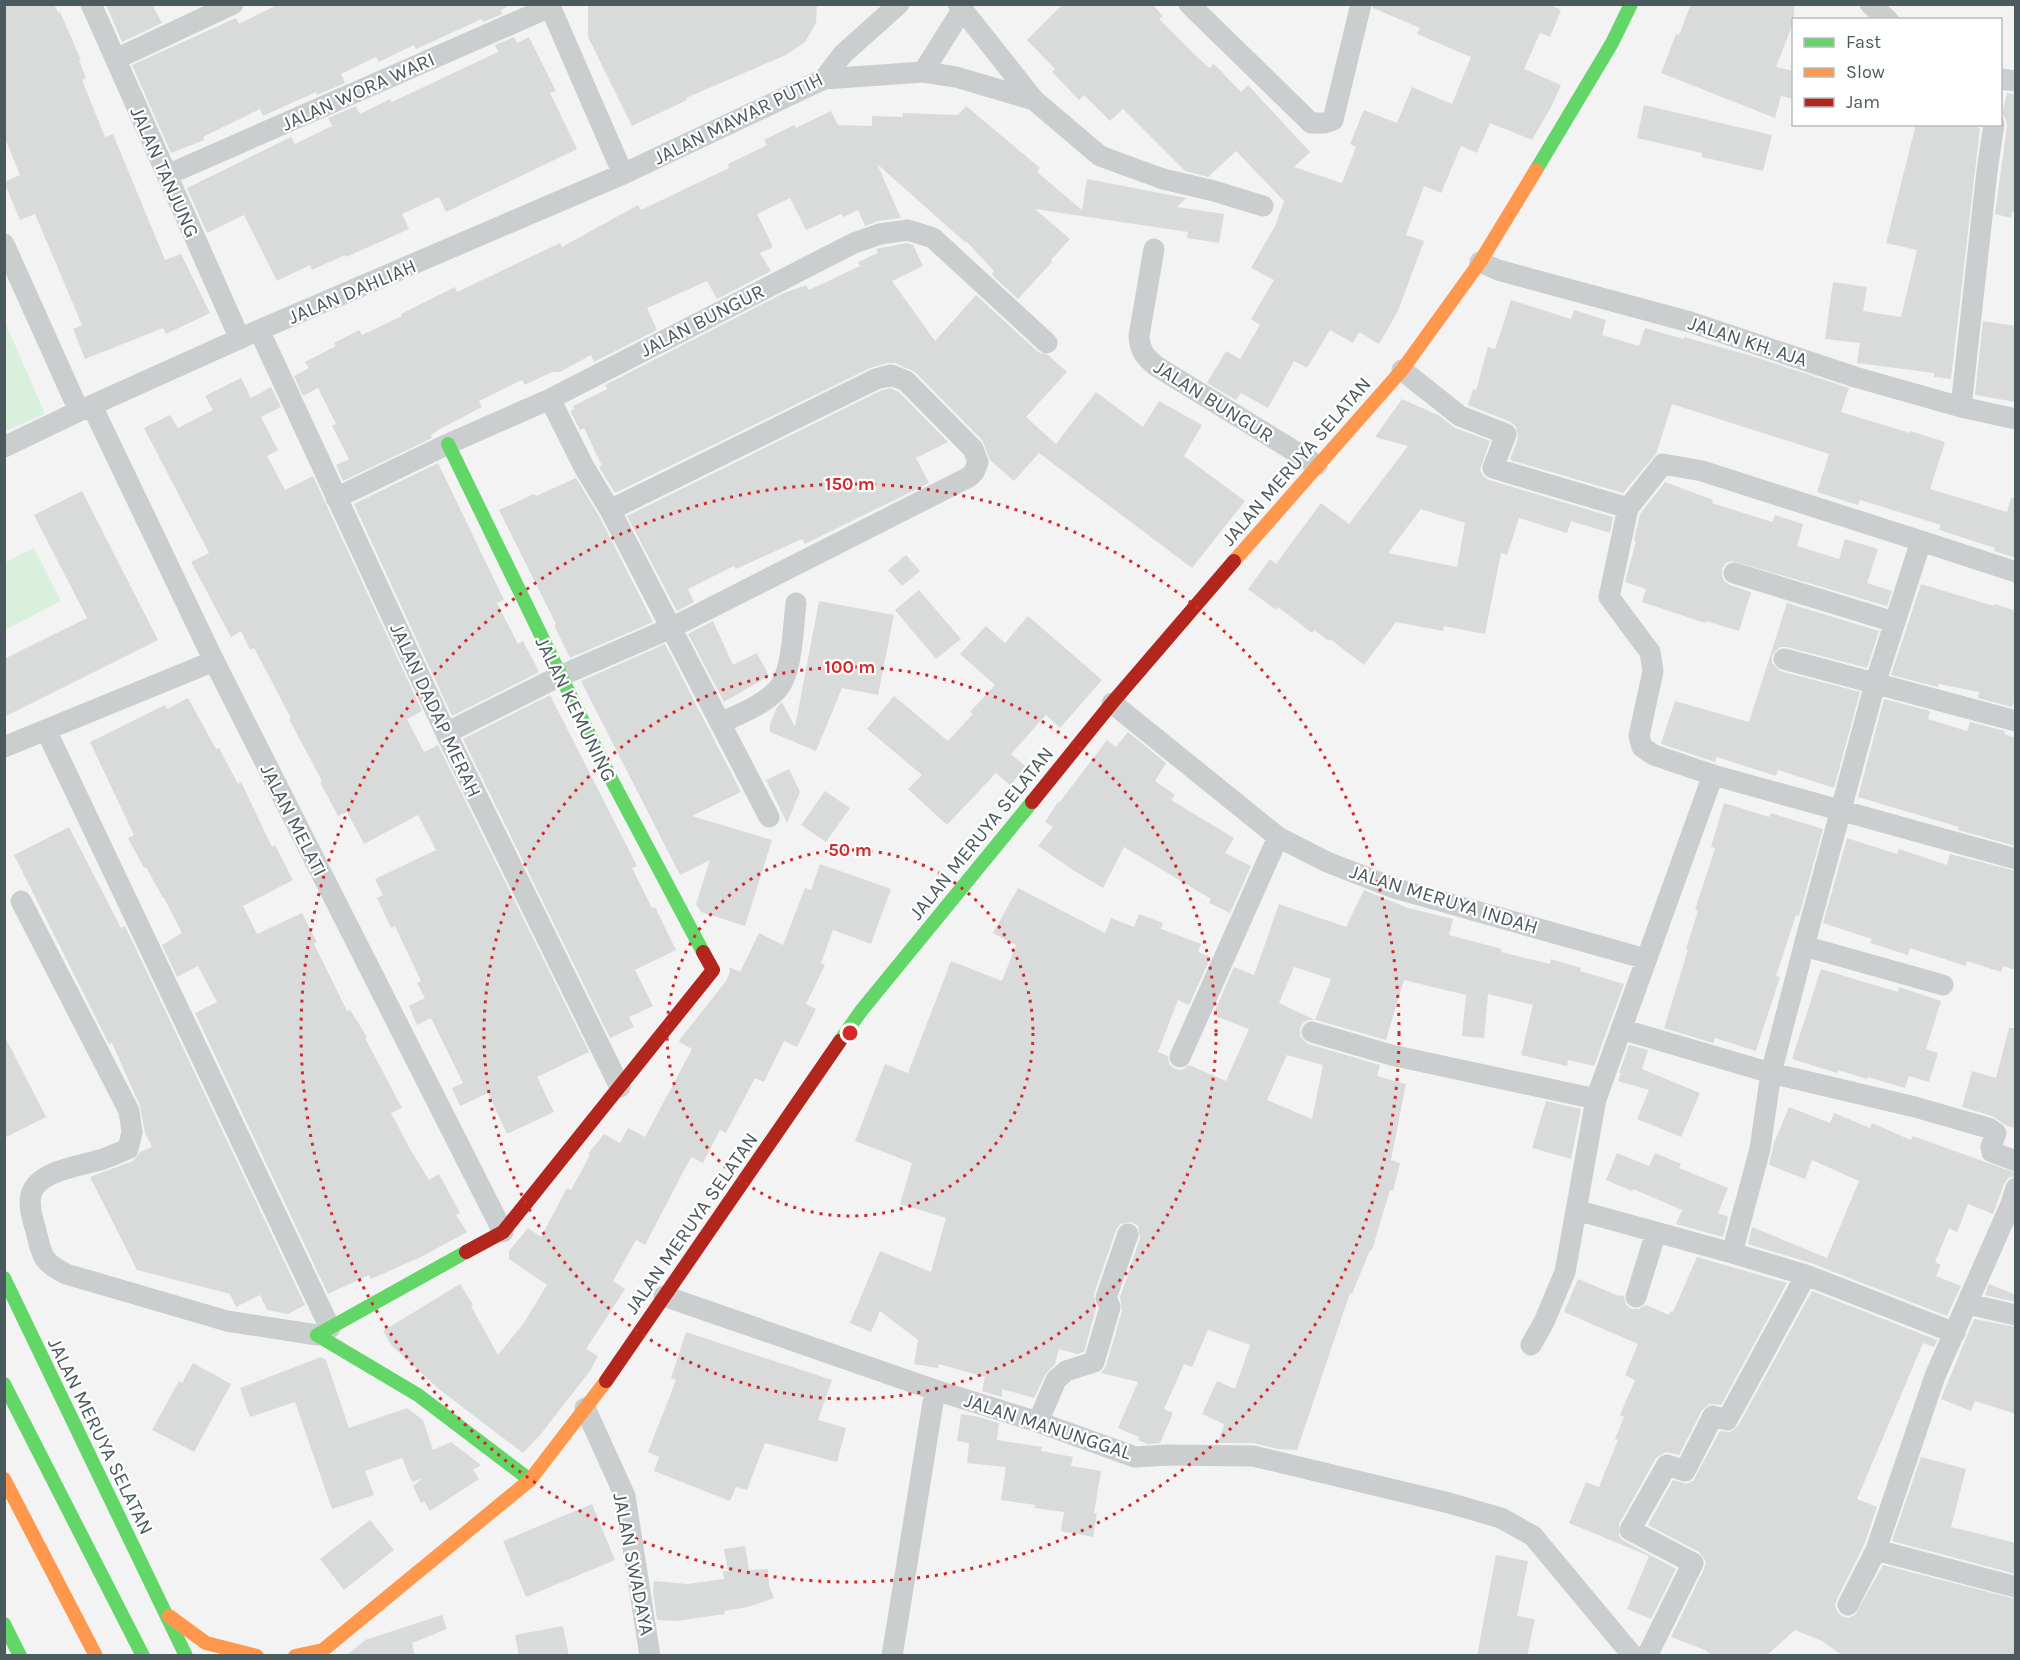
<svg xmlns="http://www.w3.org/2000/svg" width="2020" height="1660" font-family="Karla,sans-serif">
<rect width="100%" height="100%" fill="#f3f3f3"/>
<path fill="#d9f0dc" d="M5 322 45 414 5 431H4Z
M34 548 61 601 5 630V562Z"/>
<path fill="#d9dbdb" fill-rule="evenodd" d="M4 4H54L58 13 60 12 81 60H79L86 78 82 80 105 137 113 134 165 260 181 254 210 313 166 334 163 328 85 359 73 329 82 325 35 214 20 220 4 182 20 175 4 136Z
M106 4H152L162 23 122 42Z
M279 4H512L501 10 502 14 483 22 482 19 416 49 414 45 379 62 376 57 341 74 345 83 317 95 316 92 263 116 260 109 203 137 204 140 171 153 132 65 236 18 239 24Z
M588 4H817L816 23 805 42 786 55 686 98 687 100 632 126 588 37Z
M1063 4H1152L1163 16 1159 19 1191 51 1209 68 1214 64 1241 92 1248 85 1310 152 1294 167 1342 183 1356 147 1350 144 1364 110 1397 123 1412 87 1452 104 1471 57 1417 34 1420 28 1373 8V4H1549L1561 10 1550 37 1540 33 1524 69 1561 85 1551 107 1532 140 1490 123 1477 153 1461 146 1441 193 1424 186 1406 235 1424 241 1398 311 1379 344 1359 332 1353 343 1330 330 1307 368 1294 361 1268 408 1241 393 1236 400 1207 383 1226 351 1240 359 1260 325 1251 319 1274 280 1251 268 1275 226 1284 201 1236 151 1208 177 1185 171 1123 109 1110 121 1084 95 1079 100 1052 72 1055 69 1027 40Z
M1691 4H1794V21L1776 67 1794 71V99L1781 96 1775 118 1661 73 1676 34 1679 35Z
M514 37 517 43 529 37 556 91 550 93 577 149 446 212 439 197 402 214 409 229 346 257 345 255 312 270 310 265 277 281 244 215 207 233 187 188 291 137 295 144 332 126 328 118 356 106 360 114 390 99 392 102 498 52 495 45Z
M2007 93 2016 94V212H2012L2011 218 1995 214 2007 126 2006 119 2002 114Z
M1644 105 1772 135 1763 171 1702 157V153L1637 138Z
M966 106 1040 168 1037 172 1082 210 1087 179 1186 198 1177 207 1224 214 1219 243 1187 238 1188 232 1035 209 1070 239 1051 260 1052 262 1018 299 993 276 992 273 994 271 967 242 966 243 877 164 901 218 878 221 865 226 858 210 843 217 841 214 806 230 790 198 757 214 773 247 760 253 771 271 717 299 707 281 647 308 657 330 594 362 591 355 560 372H552L525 385 522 380 479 401 482 407 440 429 431 435 432 438 343 481 336 465 349 459 332 426 336 424 318 388 303 396 294 376 309 368 305 362 336 346 334 343 359 330 362 335 402 316 401 314 455 287 457 292 560 243 562 247 638 205 641 210 729 168 728 164 767 145 764 140 794 125 796 128 831 111 838 125 872 126V116L903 117V113L958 115Z
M1916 124H1963L1980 128 1951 379 1934 377V373L1857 363 1860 343 1825 339 1833 282 1867 287 1863 311 1901 317 1917 250 1886 243Z
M907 243 913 245 923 266 892 281 935 341 976 295 1038 352 1048 355 1067 372 1026 417 1056 444 1096 392 1143 427 1159 401 1202 425 1184 456 1245 501 1192 568 1039 453 1014 481 990 460 982 440 915 372 895 363H888L870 368 615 493 599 467 602 465 600 462 584 428 580 430 570 411 574 409 573 406 607 389 605 385 784 293 806 285 809 290 860 266 858 262 878 253 876 249Z
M1511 300 1571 319 1574 310 1606 320 1602 335 1639 346 1645 328 1683 339 1684 337 1752 356 1849 388 1841 412 1910 433V431L1945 442 1930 489 2007 512 2011 498H2016V558L1994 551 1995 548 1939 530 1941 525 1860 500 1858 505 1817 492 1829 454 1672 404 1656 454 1623 493 1510 460 1518 438 1516 427 1511 422 1468 405 1473 389 1476 390 1488 347 1495 349Z
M1983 321 2016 326V402L1975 395Z
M241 378 251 398 271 387 281 407 261 417 278 450 267 456 285 490 313 476 422 711 407 719 424 752 438 745 589 1052 537 1077 554 1112 507 1134 488 1093 460 1106 452 1088 463 1083 431 1018 417 1025 409 1006 425 998 417 983 421 981 395 926 391 928 377 898 383 895 375 879 436 850 418 815 364 844 347 812 338 816 320 782 322 781 289 719 291 718 254 648 250 650 241 631 231 637 191 562 209 553 144 428 170 415 178 428 213 410 205 396Z
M890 388 899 392 948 442 916 458 929 483 805 544 802 539 736 569 734 566 688 589 694 602 677 611 627 516 880 391Z
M1402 399 1440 416 1455 428 1490 441 1480 470 1483 476 1489 480 1613 517 1610 533 1571 521 1567 533 1519 518 1507 555 1501 553 1485 634 1444 626 1443 631 1396 622 1364 665 1330 639 1329 641 1314 630 1312 633 1278 607 1276 610 1248 589 1270 559 1276 564 1321 503 1349 524 1408 446 1375 437ZM1421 509 1465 523 1457 567 1388 553Z
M438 463 504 600 497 603 518 644 523 641 539 672 452 716 354 504Z
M576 478 599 516 653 622 570 658 554 625 556 624 499 510 534 494 536 496Z
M1665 482 1713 500 1712 503 1772 522 1775 515 1803 524 1797 546 1839 559 1845 539 1878 549 1867 583 1892 591 1887 606 1732 561 1726 563 1722 569V575L1724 581 1730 585 1751 592 1739 631 1706 621 1705 623 1642 602 1646 589 1625 582 1636 541 1634 540 1640 514Z
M82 491 158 640 4 717V659L87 618 34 515Z
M906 555 920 571 902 586 888 570Z
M1921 584 1994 606 1995 604 2016 611V697L2012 707 1978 698 1979 692 1939 684 1938 687 1891 675Z
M919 590 961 639 936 659 895 610Z
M819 601 894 615 878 695 842 688 816 751 770 732V724L777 707 782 702 795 727Z
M1787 603 1879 631 1867 668 1787 647H1780L1772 655V663L1780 671 1860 692 1834 788 1778 770 1776 776 1717 757 1715 762 1661 744 1675 701 1749 722Z
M1028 616 1102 680 1060 728 1046 715 1011 754 1026 767 1010 785 996 773 947 825 908 789 922 775 867 729 894 696 948 741 973 714 970 712 995 685 960 654 986 626 1005 643Z
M713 621 733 665 757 653 769 676 724 702 688 634Z
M665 644 741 792 692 816 772 840 745 926 701 912 696 904 710 860 680 875 581 681Z
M550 695 637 866 632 868 652 908 655 907 676 950 635 970 653 1006 629 1017 634 1027 610 1038 463 739Z
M188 698 216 749 219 748 238 784 241 782 272 847 275 845 293 880 243 906 257 934 302 913 317 942 314 944 347 1011 350 1010 367 1037 365 1038 402 1108 391 1113 410 1149 429 1180 439 1174 460 1213 456 1215 467 1232 423 1256 371 1279 369 1275 328 1294 195 1013 217 1002 198 966 177 977 162 945 182 933 164 898H163L146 867 144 868 128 838 134 835 90 742 165 705 167 709Z
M1884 699 1930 711 1928 719 1967 731 1970 722 2005 731 2004 734 2016 738V846L1958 830 1959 827 1858 797Z
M1128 732 1166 763 1155 781 1175 795 1171 800 1234 838 1225 853 1251 866 1230 913 1209 903 1211 899 1124 847 1103 888 1073 870 1038 846 1053 827 1045 822 1058 802 1059 803 1107 740 1116 747Z
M789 769 800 792 787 823 766 780Z
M825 791 850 808 826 842 801 825Z
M1724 803 1769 817 1771 813 1823 829 1799 916 1796 915 1776 976 1780 977 1756 1051 1715 1038 1713 1043 1664 1028 1688 950 1686 949 1698 911 1695 910 1715 848 1711 847Z
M69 827 121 928 125 926 305 1305 288 1314 267 1310 260 1295 236 1307 230 1294 137 1270 90 1177 133 1161 140 1152 152 1147 145 1133 140 1106 112 1043 109 1044 14 855Z
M1847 838 1897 854 1899 849 1947 865 1950 854 2016 871V970L2003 966 2001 972 1967 961 1966 966 1910 948 1908 955 1870 943 1872 939 1823 923Z
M820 864 891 889 871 944 833 930 821 963 825 965 806 1004 816 1009 797 1047 784 1041 764 1082 755 1078 726 1133 720 1130 703 1163 691 1157 645 1245 636 1240 613 1281 625 1289 586 1349 598 1356 590 1371 540 1435 523 1453 440 1390 392 1346 383 1331 460 1284 473 1305 471 1306 498 1355 523 1324 547 1285 509 1259V1251L528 1228 541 1237 567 1188 571 1190 590 1155 588 1154 604 1134 620 1143 628 1128 645 1137 692 1049 679 1042 681 1038 726 981 730 972 729 967 740 972 759 933 783 945 805 888 811 890Z
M1018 888 1105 933 1111 918 1134 927 1139 914 1163 923 1161 929 1201 944 1198 952 1211 957 1189 1005 1178 1000 1158 1052 1168 1056 1169 1064 1175 1069 1182 1070 1189 1065 1226 1081 1249 1029 1213 1015 1234 967 1254 975 1279 904 1346 927 1364 890 1408 908 1453 919 1449 935 1502 949 1501 952 1550 964 1551 959 1581 968 1580 971 1624 984 1594 1066 1568 1060 1567 1066 1521 1055 1533 1005 1488 994 1484 1038 1462 1036 1466 995 1404 980 1386 1040 1316 1020H1308L1303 1023 1300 1029V1036L1308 1044 1380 1065 1377 1076 1406 1084 1391 1160 1400 1163 1393 1191 1390 1190 1372 1250H1370L1352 1294 1350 1293 1297 1450 1278 1449 1253 1443H1218L1224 1424 1202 1414 1217 1381 1235 1389 1250 1345 1208 1330 1192 1367 1184 1364 1164 1409 1173 1413 1160 1443 1147 1444 1138 1440 1139 1437 1118 1428 1138 1382 1101 1373 1106 1366 1122 1311 1120 1297 1140 1238 1138 1226 1132 1222 1120 1224 1116 1230 1094 1294 1096 1308 1084 1352 1077 1354 1059 1349 1055 1364 1045 1375 1034 1398 1002 1389V1397L982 1391 985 1377 939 1364 938 1368 914 1364 918 1340 880 1311 871 1332 850 1323 880 1251 931 1272 946 1218 900 1204 912 1163 855 1141 885 1064 908 1073 951 961 1002 981 1016 945 993 933ZM1294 967 1331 979 1315 1020 1279 1003ZM1287 1055 1323 1065 1312 1119 1267 1100Z
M1821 969 1898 992 1899 987 1941 1001 1926 1049 1938 1053 1929 1082 1909 1076 1905 1088 1868 1077 1867 1079 1838 1070 1837 1073 1792 1059Z
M2009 1028H2016V1128L2007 1126 1992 1116 1962 1107 1972 1071 1996 1078Z
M4 1035 46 1117 4 1138Z
M1629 1045 1648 1050 1642 1069 1700 1093 1681 1137 1637 1119 1649 1090 1618 1081 1621 1073H1619Z
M1546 1101 1581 1109 1571 1159 1532 1148Z
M1789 1107 1830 1123 1834 1113 1870 1128 1872 1123 1911 1140 1913 1136 2016 1173V1176L2008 1178 2004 1184 1993 1214 1968 1204 1957 1232 1949 1228 1935 1262 1941 1265 1936 1276 1961 1286 1947 1316 1811 1263 1748 1244 1752 1227 1827 1258 1859 1181 1812 1160 1805 1179 1769 1165 1774 1143Z
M1617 1153 1649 1166 1655 1153 1681 1164 1679 1168 1728 1188 1718 1213 1728 1217 1723 1237 1676 1224 1682 1210 1633 1189 1632 1191 1606 1180Z
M1697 1257 1787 1283 1721 1405 1710 1404 1702 1410 1679 1455 1666 1452 1656 1458 1619 1524V1536L1624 1541 1676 1569 1651 1619 1627 1609 1649 1556 1569 1523 1586 1482 1599 1487 1618 1440 1615 1439 1624 1417 1620 1415 1635 1380 1625 1375 1638 1344 1564 1312 1578 1279 1619 1296 1620 1295 1624 1296 1626 1305 1632 1309H1639L1646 1305 1669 1315 1671 1311 1673 1312Z
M1989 1284 2016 1295V1302L1985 1295Z
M1812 1291 1937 1340 1934 1347 1923 1343 1857 1499 1877 1507 1864 1545 1837 1599 1835 1605 1837 1611 1843 1617 1849 1618 1855 1615 1883 1565 2016 1599V1656H1843L1822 1641 1795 1630 1766 1656H1710L1707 1651 1671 1637 1704 1569 1706 1562 1699 1552 1648 1525 1673 1480 1686 1484 1693 1481 1720 1431 1730 1432 1738 1426Z
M1974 1319 2016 1327V1414L1975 1401 1971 1411 1941 1399Z
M686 1332 832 1380 818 1420 846 1428 837 1462 765 1443 747 1490 736 1487 730 1501 654 1471 659 1457 648 1452 676 1380 671 1378Z
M321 1357 326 1360 349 1428 407 1408 423 1420 433 1450 451 1442 481 1465 473 1470 479 1479 430 1511 424 1501 421 1503 413 1486 423 1478 412 1482 402 1458 365 1471 374 1495 332 1509 295 1402 250 1417 240 1388Z
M193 1363 231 1384 194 1452 152 1430 179 1381 182 1383Z
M961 1414 975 1416 999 1423 997 1440 1042 1447 1041 1451 1073 1457 1071 1466 1101 1471 1094 1513H1097L1093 1537 1061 1531 1064 1512 1035 1508V1505L1001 1500 1006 1467 967 1463 969 1443 957 1441Z
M1921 1457 1966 1469 1951 1527 2016 1543V1574L1892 1541Z
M592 1504 615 1560 526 1597 503 1541Z
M370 1520 394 1550 344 1590 320 1559Z
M745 1546 749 1570 768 1569 769 1585 774 1598 748 1607 724 1611 725 1614 676 1621 657 1620 653 1592 654 1581 687 1584 724 1579 723 1571H728L724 1549Z
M1496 1555 1528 1561 1517 1616 1535 1619 1527 1656H1477Z
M442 1615 447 1629 412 1643 415 1656H346L365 1640Z
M563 1626 569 1656H519L515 1635Z"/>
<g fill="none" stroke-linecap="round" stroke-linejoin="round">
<path stroke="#cacece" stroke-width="21" d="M91 4 240 339
M958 4 1034 100 1100 156 1163 179 1214 191 1263 206
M1189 4 1311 123H1324L1333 120 1361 4
M1870 4 1888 20
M116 59 233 4
M923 72 962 10
M824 79 923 72 956 77 1034 100
M2000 79 2016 81
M623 174 824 79 843 54 899 4
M167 175 550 7
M4 244 79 411 259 330 623 174 549 4
M1154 249 1139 336C1140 351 1145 357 1156 366L1317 465
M1480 262 1498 270 1690 322 1855 377 1961 407 2016 419
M259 330 446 733 620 1087
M1402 370 1460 416 1506 434 1493 468 1628 508
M550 399 584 467 610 510 769 817
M92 406 214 661 503 1232
M1961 407 1987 171 1994 124
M4 447 79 411
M336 498 448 444 550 399 854 243 880 234 908 230 933 238 1047 343
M1734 573 1894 622
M1784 659 2016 721
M1112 703 1278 837 1327 862 1394 888 1646 959
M720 723C739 714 762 706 777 690 793 673 793 626 796 603
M46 730 330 1328
M446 733 560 676 671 628 969 477 974 472 978 462 973 449 906 381 891 375 876 379 610 510
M4 747 214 661
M1713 775 1654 755 1642 747 1639 736 1653 671 1650 652 1609 597 1628 508 1663 464 1702 471 1921 541
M21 901 129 1111 132 1132 128 1149C120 1152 111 1156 103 1159 82 1166 37 1170 31 1195 28 1207 33 1220 36 1231 42 1256 42 1262 66 1274L227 1321 317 1335
M1804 946 1943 985
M1621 1029 1771 1073 1915 1107 1988 1128 1996 1133 1991 1147 1992 1152 2016 1161
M1312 1032 1391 1055 1596 1099
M1180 1057 1278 837
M1576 1210 1732 1253
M664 1296 935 1390 1038 1422 1135 1457 1168 1455 1253 1456 1449 1503 1501 1518 1533 1536 1633 1656
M1636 1297 1656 1232
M1968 1304 2016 1315
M1955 1333 1806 1275 1732 1253 1760 1149 1771 1073 1804 946 1875 684 1921 541 2016 572
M1531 1345 1544 1322 1565 1272 1596 1099 1713 775 2016 859
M585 1408 625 1496 650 1656
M1038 1422 1056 1380 1066 1371 1094 1362 1110 1307 1106 1298 1128 1234
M1876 1550 2016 1587
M1848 1605 1876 1550 1935 1376 2011 1204 2016 1188
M892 1656 935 1390
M1647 1656 1693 1563 1630 1530 1667 1465 1685 1471 1713 1416 1727 1420 1806 1275"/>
<path stroke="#63d668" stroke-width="14" d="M1536 170 1612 43 1631 4
M448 444 609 775 703 952
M840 1041 861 1011 1032 802
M466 1252 317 1335 418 1395 530 1480
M4 1278 186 1656
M4 1384 143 1656
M4 1624 20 1656"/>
<path stroke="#ff974d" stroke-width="14" d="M1234 561 1402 370 1480 262 1536 170
M4 1479 96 1656
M169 1616 206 1643 257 1656
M295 1656 323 1650 530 1480 606 1381"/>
<path stroke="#b3261e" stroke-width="14" d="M1032 802 1112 703 1234 561
M466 1252 503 1232 713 970 703 952
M606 1381 840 1041"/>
</g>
<g fill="none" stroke="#d62828" stroke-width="3" stroke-dasharray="3 6">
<circle cx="850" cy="1033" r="183"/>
<circle cx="850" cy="1033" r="366"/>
<circle cx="850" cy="1033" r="549"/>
</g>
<g text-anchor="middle" stroke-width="4.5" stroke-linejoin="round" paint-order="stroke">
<g font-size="20" fill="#4a5a5e" stroke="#fff">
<text transform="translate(358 91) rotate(-24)" y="7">JALAN WORA WARI</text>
<text transform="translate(738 118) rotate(-26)" y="7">JALAN MAWAR PUTIH</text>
<text transform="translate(165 172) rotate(66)" y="7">JALAN TANJUNG</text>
<text transform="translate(352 291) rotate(-23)" y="7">JALAN DAHLIAH</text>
<text transform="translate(702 320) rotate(-27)" y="7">JALAN BUNGUR</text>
<text transform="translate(1748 341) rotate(18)" y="7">JALAN KH. AJA</text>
<text transform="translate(1214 401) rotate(32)" y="7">JALAN BUNGUR</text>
<text transform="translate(1296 461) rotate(-49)" y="7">JALAN MERUYA SELATAN</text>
<text transform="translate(576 709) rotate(64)" y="7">JALAN KEMUNING</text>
<text transform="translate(436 710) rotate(65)" y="7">JALAN DADAP MERAH</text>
<text transform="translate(294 820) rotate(63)" y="7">JALAN MELATI</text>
<text transform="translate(981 833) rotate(-51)" y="7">JALAN MERUYA SELATAN</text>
<text transform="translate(1444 899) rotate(17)" y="7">JALAN MERUYA INDAH</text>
<text transform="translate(691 1223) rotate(-55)" y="7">JALAN MERUYA SELATAN</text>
<text transform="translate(1048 1426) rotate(18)" y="7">JALAN MANUNGGAL</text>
<text transform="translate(101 1436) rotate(64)" y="7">JALAN MERUYA SELATAN</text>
<text transform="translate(634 1564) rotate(79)" y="7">JALAN SWADAYA</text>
</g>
</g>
<circle cx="850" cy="1033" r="9" fill="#d62828" stroke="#fff" stroke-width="3"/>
<g font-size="18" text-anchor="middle" font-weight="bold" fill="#d62828" stroke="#fff" stroke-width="4.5" stroke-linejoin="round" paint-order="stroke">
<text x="850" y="490">150 m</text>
<text x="850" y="673">100 m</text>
<text x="850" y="856">50 m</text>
</g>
<rect width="2020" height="1660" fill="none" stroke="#4a5a5e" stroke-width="12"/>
<rect x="1792" y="18" width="210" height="108" fill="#ffffff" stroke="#b7bdbf" stroke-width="1.5"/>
<rect x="1804" y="38" width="30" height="9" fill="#63d668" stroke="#b7bdbf" stroke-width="1.5"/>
<text x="1846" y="48" font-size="18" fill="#4a5a5e">Fast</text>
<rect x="1804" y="68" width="30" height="9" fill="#ff974d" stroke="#b7bdbf" stroke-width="1.5"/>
<text x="1846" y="78" font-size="18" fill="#4a5a5e">Slow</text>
<rect x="1804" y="98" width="30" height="9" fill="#b3261e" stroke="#b7bdbf" stroke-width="1.5"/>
<text x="1846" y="108" font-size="18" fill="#4a5a5e">Jam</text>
</svg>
